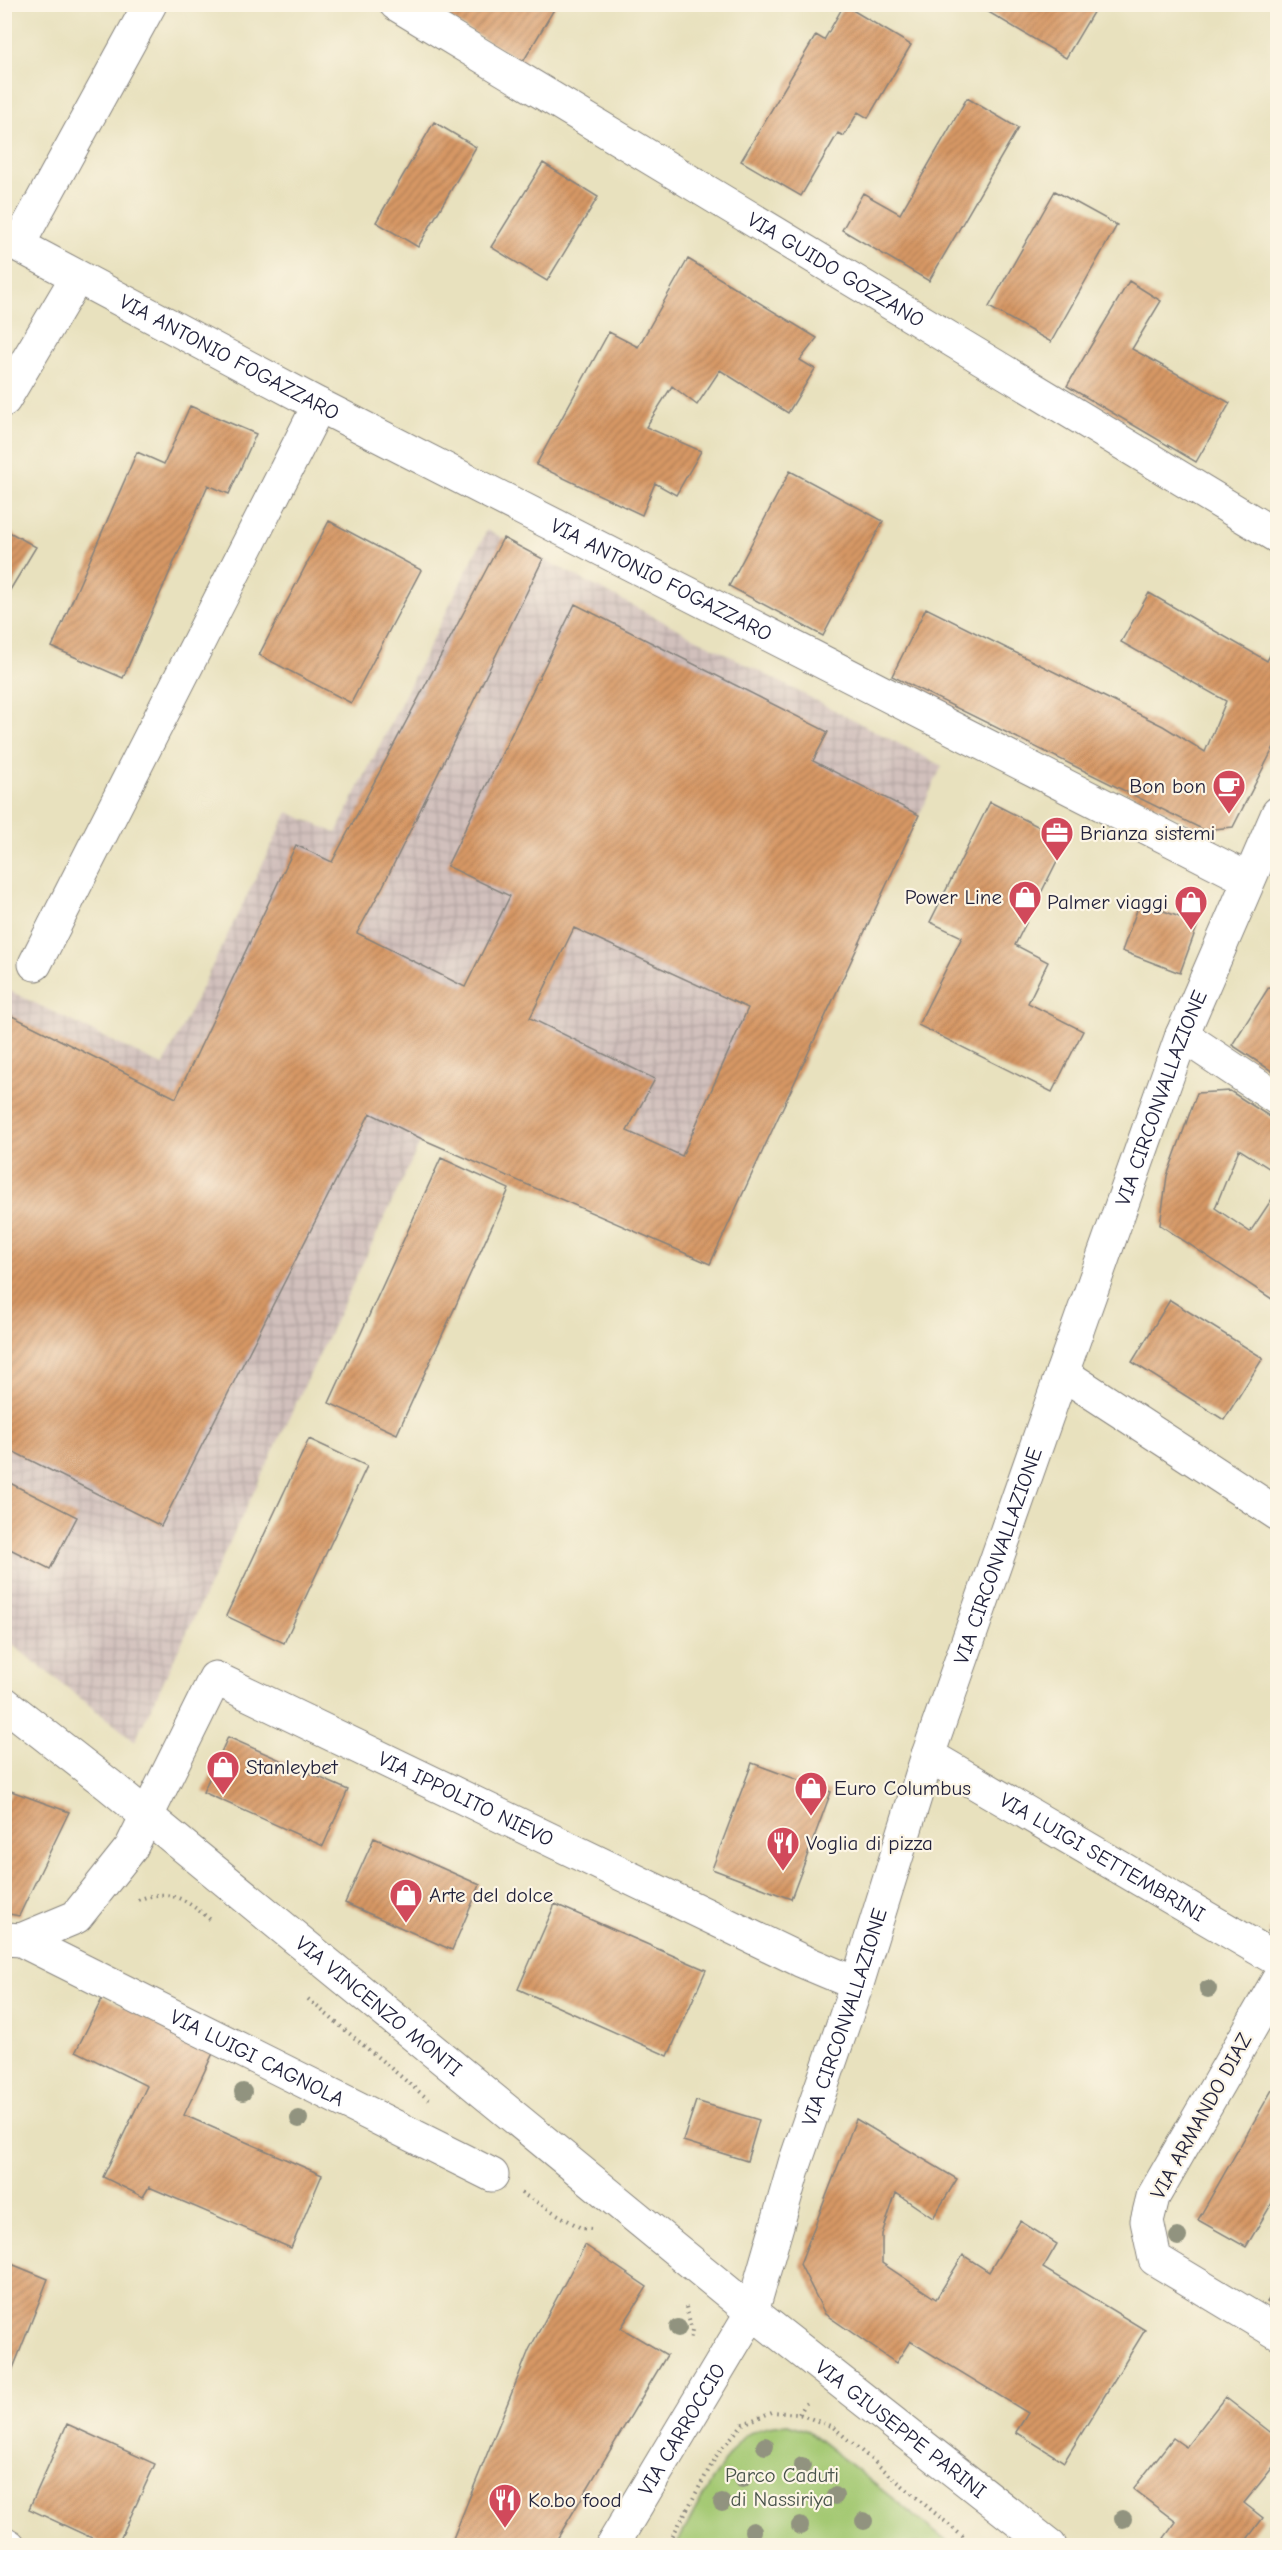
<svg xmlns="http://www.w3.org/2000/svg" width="1282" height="2550" font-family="'Comic Neue',sans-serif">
<defs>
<pattern id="industrial-grid" width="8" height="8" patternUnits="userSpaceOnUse" patternTransform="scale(1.5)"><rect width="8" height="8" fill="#d1c0bc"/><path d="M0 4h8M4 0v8" fill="none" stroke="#b3a5a2"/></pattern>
<pattern id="building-hatch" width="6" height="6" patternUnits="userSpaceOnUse" patternTransform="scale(1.5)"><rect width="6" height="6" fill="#d79865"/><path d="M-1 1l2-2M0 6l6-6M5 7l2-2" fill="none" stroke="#ae7c54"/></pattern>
</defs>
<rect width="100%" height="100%" fill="#fcf5e5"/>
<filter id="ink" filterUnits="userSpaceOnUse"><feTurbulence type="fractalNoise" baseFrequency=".0167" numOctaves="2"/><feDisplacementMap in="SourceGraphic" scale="12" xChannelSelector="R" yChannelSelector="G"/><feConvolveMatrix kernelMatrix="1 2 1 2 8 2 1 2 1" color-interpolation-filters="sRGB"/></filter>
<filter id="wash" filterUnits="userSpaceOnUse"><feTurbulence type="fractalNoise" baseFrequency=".008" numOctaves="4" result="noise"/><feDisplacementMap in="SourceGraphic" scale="24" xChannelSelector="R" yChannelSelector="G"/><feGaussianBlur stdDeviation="1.35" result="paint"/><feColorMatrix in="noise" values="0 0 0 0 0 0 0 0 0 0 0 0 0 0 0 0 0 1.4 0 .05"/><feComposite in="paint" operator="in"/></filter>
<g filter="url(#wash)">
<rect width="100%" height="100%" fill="#e8e1be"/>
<path fill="url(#industrial-grid)" d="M487 530 942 766 710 1264 422 1139 135 1741 5 1639 4 988 163 1066 288 812 336 833Z"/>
<path fill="#a4c973" stroke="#637657" stroke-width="1.5" d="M788 2424 808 2431 951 2545H676C690 2522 726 2450 745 2436 759 2426 771 2425 788 2424Z"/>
<g id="blocks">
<path fill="url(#building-hatch)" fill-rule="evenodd" d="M425 4H553L556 6 523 62Z
M982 4H1098L1066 58 980 7Z
M844 5 911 45 868 118 858 112 844 136 838 133 801 196 741 161 816 35 824 40Z
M967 98 1018 128 929 281 842 230 863 193 900 214Z
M434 122 476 147 418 247 376 222Z
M543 163 598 197 547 281 491 247Z
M1055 191 1117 225 1051 342 989 307Z
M688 259 817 338 800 360 815 369 788 413 720 370 697 405 672 386 646 427 701 451 676 495 655 483 642 515 536 465 609 332 638 347Z
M1129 281 1161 301 1132 349 1230 403 1196 462 1067 386Z
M190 406 256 434 229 494 208 485 123 678 52 647 137 452 164 464Z
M790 471 883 521 823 636 729 586Z
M329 521 421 570 351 703 259 655Z
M4 529 36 547 4 600Z
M503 538 543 559 383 886 357 933 465 987 510 896 447 866 575 604 828 732 813 761 919 815 710 1264 422 1139 370 1113 161 1526 4 1447V1012L176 1098 296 845 332 862ZM574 928 748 1008 682 1156 627 1131 655 1079 530 1018Z
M1149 593 1267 661 1278 639V739L1233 827 1204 830 892 676 926 608 1163 726 1205 752 1226 701 1121 642Z
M990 802 1067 841 1015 945 1048 962 1028 1003 1083 1031 1052 1092 918 1025 962 937 930 922Z
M1140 902 1198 924 1180 973 1122 951Z
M1269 987 1278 992V1075L1232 1045Z
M1230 1091 1278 1122V1174L1239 1149 1215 1208 1250 1232 1278 1190V1303L1160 1225 1167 1176 1197 1093Z
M441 1158 509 1189 397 1434 329 1403Z
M1170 1300 1263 1358 1224 1420 1132 1362Z
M309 1439 367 1466 284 1643 226 1616Z
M4 1480 77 1517 50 1569 4 1546Z
M228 1737 348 1790 323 1846 203 1792Z
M752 1763 831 1792 791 1899 712 1869Z
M11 1791 69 1812 19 1916 4 1913V1806Z
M374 1838 480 1885 452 1950 345 1903Z
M555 1904 706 1970 668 2056 518 1989Z
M1278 1916V1937L1268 1931Z
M103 1997 214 2051 184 2115 322 2175 291 2248 149 2187 143 2197 103 2177 147 2086 76 2051Z
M1272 2090 1278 2092V2193L1246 2247 1198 2220Z
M696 2101 759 2120 747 2161 683 2141Z
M856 2119 957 2179 933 2218 896 2193 882 2234V2263L936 2299 963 2255 989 2272 1020 2221 1057 2244 1043 2268 1145 2330 1064 2462 1016 2432 1028 2413 910 2341 896 2363 825 2314 800 2264Z
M585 2245 647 2287 621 2328 667 2355 553 2546H450L529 2350Z
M4 2261 48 2279 5 2389H4Z
M1278 2286V2309L1267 2302Z
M1225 2397 1278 2438V2461L1244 2503 1263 2518 1242 2546H1174L1164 2538 1176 2522 1133 2489 1173 2438 1186 2447Z
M67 2424 155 2464 117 2546H109L29 2509Z"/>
</g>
</g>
<g filter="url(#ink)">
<use href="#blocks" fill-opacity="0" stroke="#85827c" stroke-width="1.5"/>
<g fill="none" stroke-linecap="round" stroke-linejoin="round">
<g stroke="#85827c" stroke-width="35">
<g id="minor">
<path id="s1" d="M150 4 18 245 319 405 1248 879"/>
<path id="s2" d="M396 4 1278 537"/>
<path d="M4 400 77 277"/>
<path d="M35 964 319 405"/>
<path d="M1182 1035 1278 1099"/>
<path d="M1062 1373 1278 1514"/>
<path id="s3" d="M4 1703 109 1785 752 2312 1050 2546"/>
<path id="s4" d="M928 1755 1278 1960"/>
<path id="s5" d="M6 1939 21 1940 492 2175"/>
<path id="s6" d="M21 1940 76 1917 131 1848 215 1678 800 1960 857 1984"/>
<path d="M1278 1980 1153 2197 1147 2221 1155 2259 1278 2333"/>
<path d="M4 2543 9 2546"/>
<path id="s7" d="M612 2546 752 2312 795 2163 857 1984 928 1755 1062 1373 1182 1035 1278 813"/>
</g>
</g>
<path stroke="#85827c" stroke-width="4" stroke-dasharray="1.5 4.5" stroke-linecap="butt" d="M138 1900C171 1887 186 1900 212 1921
M308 1999 429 2100
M521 2193 581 2228 591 2229
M686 2307 692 2330 690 2341
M799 2414 807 2402
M667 2546 718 2453 743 2424 772 2412 799 2414 833 2427 974 2546"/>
<use href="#minor" stroke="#fff" stroke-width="33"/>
</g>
<g fill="#91937f">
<circle cx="1208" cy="1989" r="9"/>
<circle cx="243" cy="2092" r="9"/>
<circle cx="299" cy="2119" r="9"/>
<circle cx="1178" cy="2237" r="9"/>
<circle cx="678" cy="2328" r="9"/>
<circle cx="765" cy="2446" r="9"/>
<circle cx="802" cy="2466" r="9"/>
<circle cx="742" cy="2479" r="9"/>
<circle cx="835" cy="2496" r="9"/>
<circle cx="722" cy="2503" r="9"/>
<circle cx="1123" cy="2519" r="9"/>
<circle cx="864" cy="2521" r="9"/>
<circle cx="800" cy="2526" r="9"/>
<circle cx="753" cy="2531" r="9"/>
</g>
</g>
<defs>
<g id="cafe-pin" transform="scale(1.725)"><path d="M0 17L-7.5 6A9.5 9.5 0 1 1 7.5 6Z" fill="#d1495b" stroke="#fcf5e5"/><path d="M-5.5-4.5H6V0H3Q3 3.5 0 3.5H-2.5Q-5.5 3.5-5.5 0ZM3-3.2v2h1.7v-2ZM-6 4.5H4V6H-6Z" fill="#fff"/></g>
<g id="office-pin" transform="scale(1.725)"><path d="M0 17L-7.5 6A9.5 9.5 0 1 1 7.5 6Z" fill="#d1495b" stroke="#fcf5e5"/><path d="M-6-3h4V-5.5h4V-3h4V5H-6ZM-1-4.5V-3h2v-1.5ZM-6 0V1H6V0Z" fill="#fff"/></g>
<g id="shop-pin" transform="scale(1.725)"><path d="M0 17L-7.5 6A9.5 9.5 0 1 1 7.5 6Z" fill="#d1495b" stroke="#fcf5e5"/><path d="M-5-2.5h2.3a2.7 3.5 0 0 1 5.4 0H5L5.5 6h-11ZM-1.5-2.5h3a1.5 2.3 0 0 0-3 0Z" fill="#fff"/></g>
<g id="restaurant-pin" transform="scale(1.725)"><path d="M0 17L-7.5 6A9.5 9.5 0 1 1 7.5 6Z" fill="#d1495b" stroke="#fcf5e5"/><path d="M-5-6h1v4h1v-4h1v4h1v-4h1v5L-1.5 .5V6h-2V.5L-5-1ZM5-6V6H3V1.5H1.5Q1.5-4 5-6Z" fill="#fff"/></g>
</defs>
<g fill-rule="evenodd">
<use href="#cafe-pin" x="1229" y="786"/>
<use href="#office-pin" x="1057" y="833"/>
<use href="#shop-pin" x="1025" y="897"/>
<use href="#shop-pin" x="1191" y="902"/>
<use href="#shop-pin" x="223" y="1767"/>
<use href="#shop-pin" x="811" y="1788"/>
<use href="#restaurant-pin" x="783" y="1843"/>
<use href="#shop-pin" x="406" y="1895"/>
<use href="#restaurant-pin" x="505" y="2500"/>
</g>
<g text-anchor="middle" stroke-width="4.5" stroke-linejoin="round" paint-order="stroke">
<g font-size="21" fill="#22223b" stroke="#fcf5e5">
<text dy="7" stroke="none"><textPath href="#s2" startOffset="514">VIA GUIDO GOZZANO</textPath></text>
<text dy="7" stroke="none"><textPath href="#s1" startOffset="514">VIA ANTONIO FOGAZZARO</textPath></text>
<text dy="7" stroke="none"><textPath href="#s1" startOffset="1000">VIA ANTONIO FOGAZZARO</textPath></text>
<text dy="7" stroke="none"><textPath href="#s7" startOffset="1554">VIA CIRCONVALLAZIONE</textPath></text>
<text dy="7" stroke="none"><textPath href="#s7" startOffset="1068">VIA CIRCONVALLAZIONE</textPath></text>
<text dy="7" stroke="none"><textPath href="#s6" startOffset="616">VIA IPPOLITO NIEVO</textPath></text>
<text dy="7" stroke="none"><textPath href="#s4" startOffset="202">VIA LUIGI SETTEMBRINI</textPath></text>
<text dy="7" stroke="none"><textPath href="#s3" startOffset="482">VIA VINCENZO MONTI</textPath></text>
<text dy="7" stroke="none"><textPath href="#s7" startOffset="582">VIA CIRCONVALLAZIONE</textPath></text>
<text dy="7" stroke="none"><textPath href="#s5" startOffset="279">VIA LUIGI CAGNOLA</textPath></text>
<text transform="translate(1201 2116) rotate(-61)" y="7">VIA ARMANDO DIAZ</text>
<text dy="7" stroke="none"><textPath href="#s7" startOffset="136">VIA CARROCCIO</textPath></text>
<text dy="7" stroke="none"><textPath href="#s3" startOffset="1154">VIA GIUSEPPE PARINI</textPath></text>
</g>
<g font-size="21" fill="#22223b" stroke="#fcf5e5" text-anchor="start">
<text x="1206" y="793" text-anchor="end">Bon bon</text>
<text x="1080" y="840">Brianza sistemi</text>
<text x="1002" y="904" text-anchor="end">Power Line</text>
<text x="1168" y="909" text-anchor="end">Palmer viaggi</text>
<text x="246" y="1774">Stanleybet</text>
<text x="834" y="1795">Euro Columbus</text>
<text x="806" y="1850">Voglia di pizza</text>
<text x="429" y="1902">Arte del dolce</text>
<text x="528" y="2507">Ko.bo food</text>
</g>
<g font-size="21" fill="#49544c" stroke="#fcf5e5">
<text x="782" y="2482">Parco Caduti<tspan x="782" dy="24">di Nassiriya</tspan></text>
</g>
</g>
<rect width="1282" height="2550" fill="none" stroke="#fcf5e5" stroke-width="24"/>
</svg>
